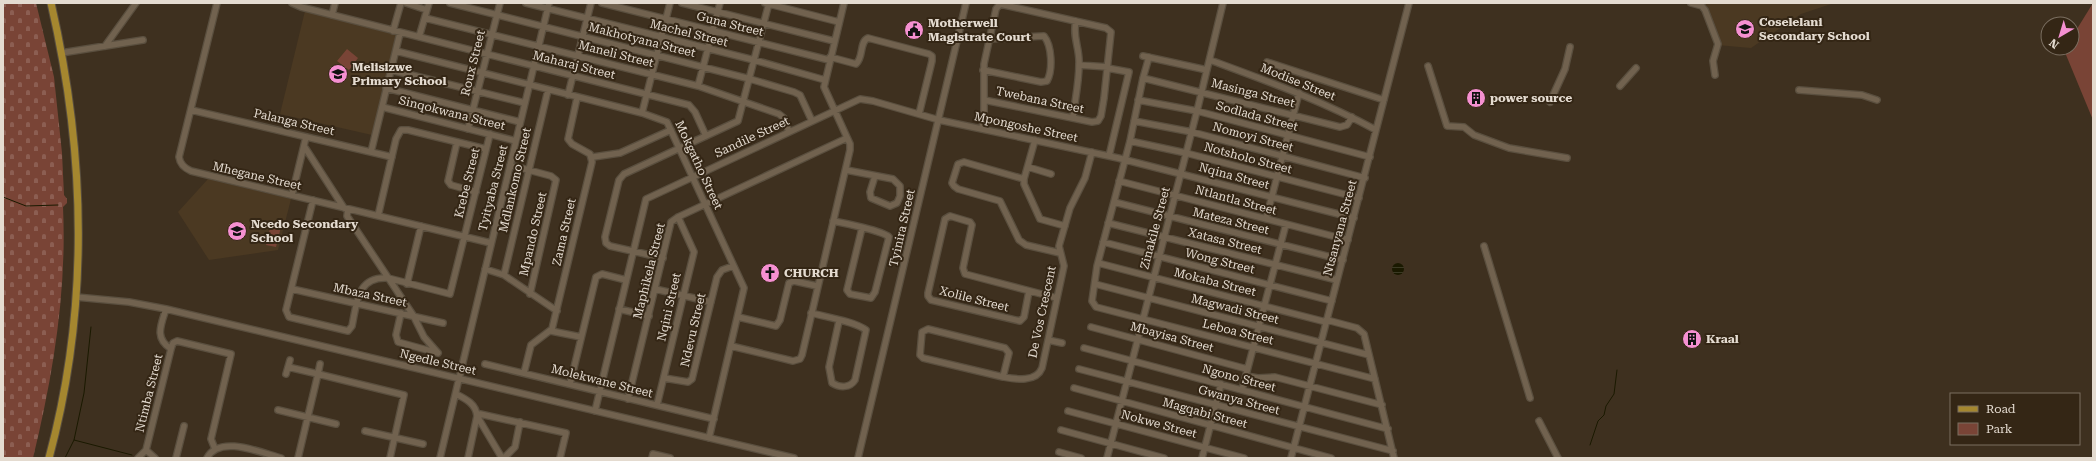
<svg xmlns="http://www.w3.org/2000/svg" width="2096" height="461" font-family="'Roboto Serif',serif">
<defs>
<pattern id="cemetery-stones" width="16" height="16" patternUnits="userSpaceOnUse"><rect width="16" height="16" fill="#794436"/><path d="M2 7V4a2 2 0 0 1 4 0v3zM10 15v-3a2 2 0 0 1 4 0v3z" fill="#8c5e52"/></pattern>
<pattern id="water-rules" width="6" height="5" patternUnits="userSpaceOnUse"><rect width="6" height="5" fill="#1a1900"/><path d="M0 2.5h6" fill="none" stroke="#3b3a24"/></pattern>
</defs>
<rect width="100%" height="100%" fill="#3e301f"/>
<path fill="#4b3922" d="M1705 3H1831V4L1801 14 1751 48 1717 45Z
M305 11 396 35 372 135 280 114Z
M208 179 291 199 278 250 209 260 178 212Z"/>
<path fill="url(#cemetery-stones)" d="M3 3H36L54 77 62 153 64 195 67 199V203L63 207C67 291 53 376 33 458H3Z"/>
<path fill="#794436" d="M2093 3V120L2064 50 2065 48H2072V37Z
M347 49 358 58 349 70 337 61Z
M271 224 281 227 276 247 266 245Z"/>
<path fill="url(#water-rules)" d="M1392 269a6 6 0 1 1 12 0a6 6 0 1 1-12 0Z"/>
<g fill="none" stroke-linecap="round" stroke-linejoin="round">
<path stroke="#1a1900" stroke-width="1" d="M3 197 26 206 58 205
M91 327 84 393 74 440 132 455
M1590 445 1598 421 1604 415 1606 406 1614 394 1617 370
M65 458 74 440"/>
<g stroke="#5a4f3f" stroke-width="8">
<path id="minor" d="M217 3 179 157C180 164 184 168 191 171L491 243
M292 3 301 7 689 105 695 112 706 136
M406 3 427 10
M450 3 750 79 794 92 800 95 812 121
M526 3 754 60 825 80
M602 3 829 60
M682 3 834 41
M765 3 839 22
M1691 3 1702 6
M1699 3 1705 10 1718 44 1713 61 1715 75
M332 15 335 3
M425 18 698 86 779 114 784 118 789 132
M393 31 401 3
M419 37 429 3
M105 46 136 3
M396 51 642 113 667 122 744 288 709 438
M61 53 143 40
M1143 56 1207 70
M830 57 856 64C864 57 859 42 868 38L929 54 932 56V61L919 114
M1149 57 1143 78 1130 141 1097 266 1092 301 1096 307 1375 379
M1210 60C1267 81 1323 101 1376 130
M1267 62 1384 100
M1079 65 1108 67
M1428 66 1447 126 1464 127 1474 135 1509 148 1567 158
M1107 68 1129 72 1109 156
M391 70 525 103
M983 70 1041 82 1047 81C1053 70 1052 46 1044 36L989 39
M1143 78 1340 127 1347 125 1352 117
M698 86 720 3
M1620 86 1636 68
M386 88 520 122
M1799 90 1862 95 1877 100
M568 95 591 3
M1138 100 1197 111 1370 157
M1550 102 1565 69 1570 47
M382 107 516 141
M191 110 392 157
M642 113 670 3
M1073 117C1075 100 1079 82 1079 64 1080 49 1072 36 1076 21
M1134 121 1192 132 1365 178
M468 129 500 3
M982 129 984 114V64L996 9 1000 4 1106 28 1111 32 1104 98 1101 116 1098 121 1092 122 984 100
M1035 140 1024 179V184L1040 219 1065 226
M1130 141 1186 153 1359 198
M457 142 448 181 451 185 476 192
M304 146 344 208
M371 152 400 33
M593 157 620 153 671 130
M510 165 551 176 556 180 530 294
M1028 167 1051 174
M846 170 893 179 900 186V196L897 203 890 206 871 198 870 192 875 176
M1024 179 964 162 958 164 952 183 954 186 958 189 1000 201 1019 240 1026 245 1060 253
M1119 181 1348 240
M292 195 306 137
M313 200 286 310 289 317 348 331 352 326C357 302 357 276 388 278L450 294 490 134
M1114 202 1343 260
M348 209 347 216 413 315 424 337 438 353
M378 216 396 139 401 130H408L486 149
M1266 219 1299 93
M833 221C844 223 883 231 889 237L875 292 871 298 850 294 847 290 862 228
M1108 223 1337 280
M1103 242 1332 301
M1484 246 1530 398
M663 258 610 246 606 243 605 237 619 180 624 174 738 121 769 3
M1098 263 1326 322
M485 269 504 275 557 311
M504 275 548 90
M407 284 421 226
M1095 284 1369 355
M292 289 443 323
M655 289 711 302
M1029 291 1024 317 1020 321 931 300 928 296V293L945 219 950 216 970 222 972 225 963 268 965 274 1057 298
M76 297 129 302 166 309 794 458
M166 309C161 325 154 338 171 349
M619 309 649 316
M401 313 396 335 398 342 438 353
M811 313C826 317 854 321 866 330L855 380C850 388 840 388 832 383L829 367 839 321
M738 317 776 326 780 320 789 283 794 281 817 286
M1327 320 1357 328 1364 334 1394 458
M1091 327 1247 369
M551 331 581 337
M1048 340 1062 343
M731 346 793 361 800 359 802 355 850 150V144L824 87 844 3
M1084 348 1388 429
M485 364 714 419
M288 367 318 374 320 364
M1079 369 1393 451
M524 373 531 345 552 329 592 162 590 154 572 144 568 139 577 98
M286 374 290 360
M1246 376 1258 378 1275 377 1382 405
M1003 377 1009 353 1005 348 928 329 922 332 920 355 923 358 1003 377C1015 379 1036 383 1042 368L1064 266 1059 246 1070 208 1085 178 1092 152
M664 378 688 382 692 379 717 277 722 270 733 266
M570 384 596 277 602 274 626 280
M1074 388 1331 458
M1242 390 1286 224
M456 394C466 399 476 404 477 416L502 458
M628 399 671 222 678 217 847 138
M657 405 694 252 678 217
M278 410 336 424
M595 411 646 199 860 99 873 101 939 120 1118 158 1354 218
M1068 411 1244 458
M1539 421 1558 458
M1061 430 1164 458
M365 431 423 444
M146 450 171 349 173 343 177 341 231 354 211 439 215 449
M146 450 155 458
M1059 452 1081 458
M138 458 146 450
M176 458 184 426
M207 458C219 434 262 453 281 458
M298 458 318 374 404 395 390 458
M440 458 549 3
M468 458 477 416 480 414 566 433 560 458
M504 458 515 447 520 422
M652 458 653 454 670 458
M858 458 966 3
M1107 458 1197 111 1223 3
M1202 458 1221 384
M1291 458 1409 3"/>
</g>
<g stroke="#5a4f3f" stroke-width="9">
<path id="major" d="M49 458C90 306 86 155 51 3"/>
</g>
<use href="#minor" stroke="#71624f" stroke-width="5.5"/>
<use href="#major" stroke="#a5872f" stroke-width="7"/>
</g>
<defs>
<g id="school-disc" transform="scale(1)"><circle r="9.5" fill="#f590d1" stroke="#342615"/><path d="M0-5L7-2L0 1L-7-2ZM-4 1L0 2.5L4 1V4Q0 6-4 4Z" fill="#111"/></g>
<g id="civic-disc" transform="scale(1)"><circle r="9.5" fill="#f590d1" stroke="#342615"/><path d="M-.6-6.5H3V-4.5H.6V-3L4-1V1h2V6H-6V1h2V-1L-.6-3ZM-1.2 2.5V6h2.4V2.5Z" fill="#111"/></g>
<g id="building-disc" transform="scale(1)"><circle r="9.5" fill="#f590d1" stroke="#342615"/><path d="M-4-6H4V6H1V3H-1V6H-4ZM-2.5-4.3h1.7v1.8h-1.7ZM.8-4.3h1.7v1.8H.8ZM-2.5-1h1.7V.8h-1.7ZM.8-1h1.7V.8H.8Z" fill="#111"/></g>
<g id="church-disc" transform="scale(1)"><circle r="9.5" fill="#f590d1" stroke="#342615"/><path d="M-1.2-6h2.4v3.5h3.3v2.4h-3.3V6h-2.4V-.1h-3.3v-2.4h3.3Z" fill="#111"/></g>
</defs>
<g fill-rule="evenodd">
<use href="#school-disc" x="1745" y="29"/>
<use href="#civic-disc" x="914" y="30"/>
<use href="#school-disc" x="338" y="74"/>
<use href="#building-disc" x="1476" y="98"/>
<use href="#school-disc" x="237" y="231"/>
<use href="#church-disc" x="770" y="273"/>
<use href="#building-disc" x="1692" y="339"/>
</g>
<g text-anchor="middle" stroke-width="4" stroke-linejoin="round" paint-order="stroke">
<g font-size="12" font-weight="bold" fill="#e4dbd0" stroke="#342615" text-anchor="start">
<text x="1759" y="26">Coselelani<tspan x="1759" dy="14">Secondary School</tspan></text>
<text x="928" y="27">Motherwell<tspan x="928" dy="14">Magistrate Court</tspan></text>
<text x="352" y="71">Melisizwe<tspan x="352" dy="14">Primary School</tspan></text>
<text x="1490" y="102">power source</text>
<text x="251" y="228">Ncedo Secondary<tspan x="251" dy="14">School</tspan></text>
<text x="784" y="277">CHURCH</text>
<text x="1706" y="343">Kraal</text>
</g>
<g font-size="12" fill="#e4dbd0" stroke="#342615">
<text transform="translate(730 24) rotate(14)" y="4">Guna Street</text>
<text transform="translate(689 33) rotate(14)" y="4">Machel Street</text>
<text transform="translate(642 40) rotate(14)" y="4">Makhotyana Street</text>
<text transform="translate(616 54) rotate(14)" y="4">Maneli Street</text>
<text transform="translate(473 63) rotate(-76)" y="4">Roux Street</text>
<text transform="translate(574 65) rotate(14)" y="4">Maharaj Street</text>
<text transform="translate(1298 82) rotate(22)" y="4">Modise Street</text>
<text transform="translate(1253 93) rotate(14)" y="4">Masinga Street</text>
<text transform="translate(1040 100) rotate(12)" y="4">Twebana Street</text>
<text transform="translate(452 113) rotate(14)" y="4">Sinqokwana Street</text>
<text transform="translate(1257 116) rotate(15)" y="4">Sodlada Street</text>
<text transform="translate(294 122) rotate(13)" y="4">Palanga Street</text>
<text transform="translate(1026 127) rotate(12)" y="4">Mpongoshe Street</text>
<text transform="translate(752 137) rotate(-25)" y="4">Sandile Street</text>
<text transform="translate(1253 137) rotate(15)" y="4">Nomoyi Street</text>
<text transform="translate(1248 158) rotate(15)" y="4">Notsholo Street</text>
<text transform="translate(699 165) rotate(65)" y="4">Mokgatho Street</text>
<text transform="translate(257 176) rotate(13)" y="4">Mhegane Street</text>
<text transform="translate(1234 176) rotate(15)" y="4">Nqina Street</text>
<text transform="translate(515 180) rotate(-77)" y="4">Mdlankomo Street</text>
<text transform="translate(467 183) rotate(-76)" y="4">Krebe Street</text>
<text transform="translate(493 188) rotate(-76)" y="4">Tyityaba Street</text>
<text transform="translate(1236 200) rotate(15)" y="4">Ntlantla Street</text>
<text transform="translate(1231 221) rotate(14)" y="4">Mateza Street</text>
<text transform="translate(902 228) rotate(-77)" y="4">Tyinira Street</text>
<text transform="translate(1155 228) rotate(-75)" y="4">Zinakile Street</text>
<text transform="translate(1340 228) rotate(-75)" y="4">Ntsanyana Street</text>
<text transform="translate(564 232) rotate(-77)" y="4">Zama Street</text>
<text transform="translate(533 234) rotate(-77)" y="4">Mpando Street</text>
<text transform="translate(1225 241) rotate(14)" y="4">Xatasa Street</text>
<text transform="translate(1220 261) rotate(14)" y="4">Wong Street</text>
<text transform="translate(649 271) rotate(-76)" y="4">Maphikela Street</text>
<text transform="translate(1215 282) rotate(14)" y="4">Mokaba Street</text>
<text transform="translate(370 295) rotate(12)" y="4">Mbaza Street</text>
<text transform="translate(974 299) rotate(14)" y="4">Xolile Street</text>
<text transform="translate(669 307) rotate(-77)" y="4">Nqini Street</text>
<text transform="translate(1235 309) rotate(14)" y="4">Magwadi Street</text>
<text transform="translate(1042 312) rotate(-78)" y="4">De Vos Crescent</text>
<text transform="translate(693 330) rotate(-77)" y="4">Ndevu Street</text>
<text transform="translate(1238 332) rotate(14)" y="4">Leboa Street</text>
<text transform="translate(1172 337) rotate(15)" y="4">Mbayisa Street</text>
<text transform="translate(438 362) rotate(13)" y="4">Ngedle Street</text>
<text transform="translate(1239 378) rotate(15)" y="4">Ngono Street</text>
<text transform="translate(602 381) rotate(14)" y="4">Molekwane Street</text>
<text transform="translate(149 393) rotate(-76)" y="4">Ntimba Street</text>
<text transform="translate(1239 400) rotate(15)" y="4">Gwanya Street</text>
<text transform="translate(1205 413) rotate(15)" y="4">Magqabi Street</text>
<text transform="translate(1159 424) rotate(15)" y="4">Nokwe Street</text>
</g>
</g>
<rect width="2096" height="461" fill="none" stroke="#e4dbd0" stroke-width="8"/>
<rect x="1950" y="393" width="130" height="52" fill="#342615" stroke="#7a6e60"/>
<rect x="1958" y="406" width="20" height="6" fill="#a5872f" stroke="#7a6e60"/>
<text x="1986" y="413" font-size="12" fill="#e4dbd0">Road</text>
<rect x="1958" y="423" width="20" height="12" fill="#794436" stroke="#7a6e60"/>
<text x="1986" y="433" font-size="12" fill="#e4dbd0">Park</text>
<g transform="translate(2060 36) rotate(218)"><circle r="19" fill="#342615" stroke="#7a6e60"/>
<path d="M0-3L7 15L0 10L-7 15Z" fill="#f590d1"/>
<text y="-6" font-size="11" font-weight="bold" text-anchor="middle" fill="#e4dbd0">N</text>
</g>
</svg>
